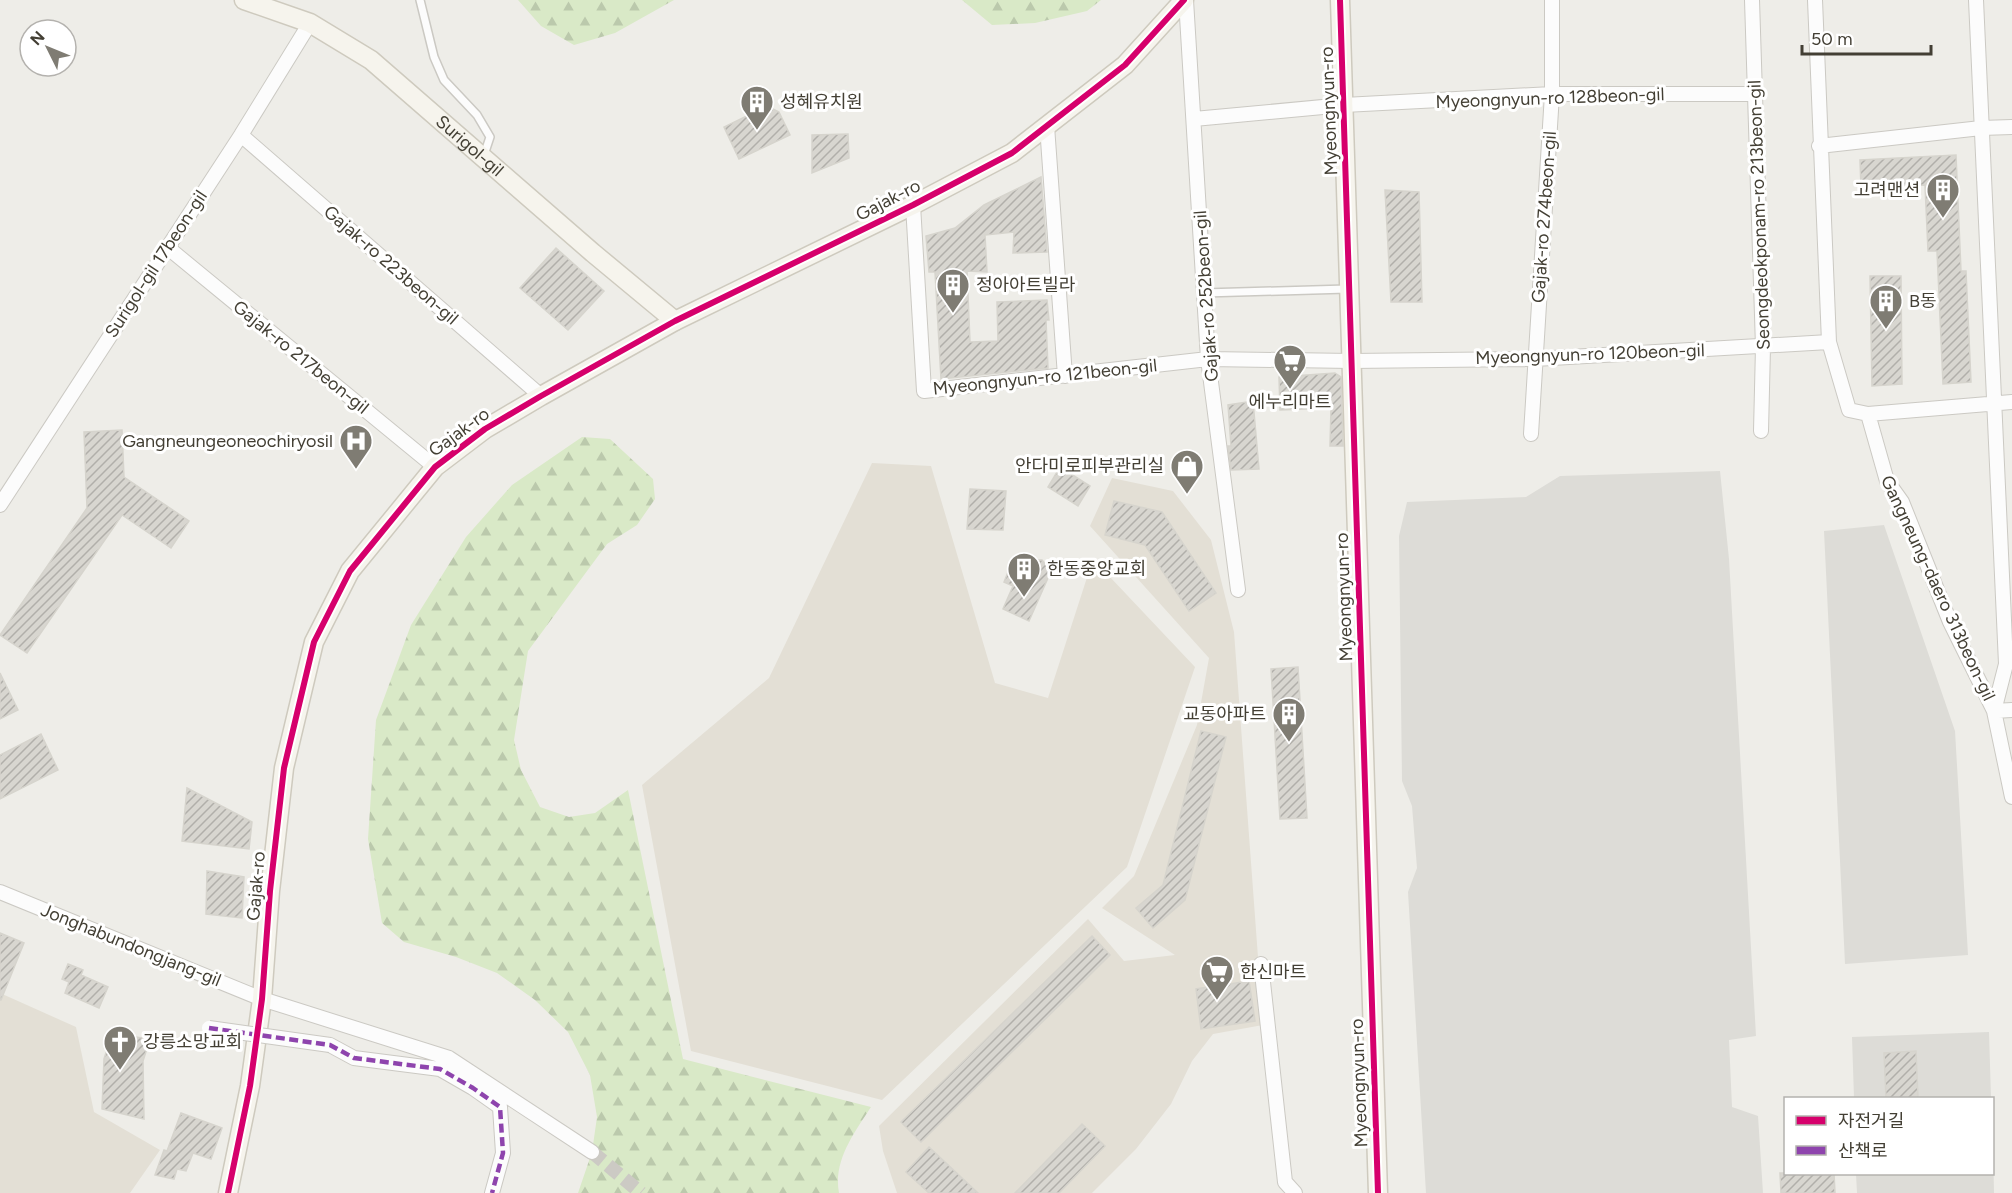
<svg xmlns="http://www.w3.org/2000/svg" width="2012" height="1193" font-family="Figtree,'Noto Sans KR',sans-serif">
<defs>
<pattern id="forest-firs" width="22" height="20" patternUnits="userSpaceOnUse" patternTransform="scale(1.5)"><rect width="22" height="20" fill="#d9e9c7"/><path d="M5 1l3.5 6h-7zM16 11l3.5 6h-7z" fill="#bbc9ac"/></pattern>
<pattern id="building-hatch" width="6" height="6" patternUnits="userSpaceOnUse" patternTransform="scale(1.5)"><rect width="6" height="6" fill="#d8d6d0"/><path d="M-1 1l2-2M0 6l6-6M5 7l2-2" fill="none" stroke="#b1afaa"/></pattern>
</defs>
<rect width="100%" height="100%" fill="#eeede8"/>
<path fill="#e3dfd5" d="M872 463 931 466 995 683 1048 698 1093 559 1195 667 1127 867 882 1100 691 1051 642 785 769 678Z
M1112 478 1173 491 1211 540 1234 632 1263 1025 1213 1034 1192 1061 1171 1104 1136 1149 1092 1193H897L883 1151 879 1126 1088 919 1124 961 1175 955 1102 908 1134 876 1197 725 1209 658 1090 526Z
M0 993 76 1027 94 1112 160 1150 130 1193H0Z"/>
<path fill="url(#forest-firs)" d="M518 0H674L615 33 574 45 541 26Z
M962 0H1101L1087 11 1035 23 992 25Z
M582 437 610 439 653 479 655 499 637 525 607 544 528 651 514 740 521 770 540 807 569 817 595 813 628 790 683 1059 871 1107C854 1133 833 1161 839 1193H578L592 1152 597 1117 590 1075 568 1032 535 1000 497 973 456 957 404 942 382 923 368 839 376 720 411 625 466 537 512 485Z"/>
<path fill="#dddcd7" d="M1720 471 1729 559 1756 1036 1729 1040 1732 1107 1758 1116 1763 1193H1426L1408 892 1417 868 1412 806 1402 781 1399 536 1407 502 1526 497 1560 476Z
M1884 525 1955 731 1968 955 1845 964 1824 531Z
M1989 1032 1991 1098H1854L1852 1037Z
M1993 1145 1994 1193H1857L1856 1174H1992Z"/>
<path fill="url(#building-hatch)" stroke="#d6d4cd" stroke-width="1.5" d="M767 106 779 112 790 135 739 159 724 127Z
M848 134 849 158 812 173V135Z
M1956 155 1961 271H1966L1971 382 1943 384 1937 251H1928L1925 185 1861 188 1860 160Z
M1041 177 1047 252 1013 253 1014 232 985 235 987 272 967 271 970 342 998 341 997 302 1047 300 1049 320H1046L1048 368 941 379 935 272H929L926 236 955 228 984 205Z
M1385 190 1419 192 1422 302H1391Z
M556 248 604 291 568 330 520 288Z
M1870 276H1901L1902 384 1872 386Z
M1335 373 1341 377 1343 446H1330L1331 408 1280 410 1279 377Z
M1253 401 1259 469 1231 470 1228 446H1231L1228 405Z
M122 430 124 477 189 521 171 548 122 515 27 653 0 635 87 508 84 432Z
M1060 467 1090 486 1078 506 1048 487Z
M970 489 1006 491 1003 530 967 529Z
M1114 501 1162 512 1216 593 1189 611 1145 545 1105 535Z
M1026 560H1042L1051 571 1029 621 1003 609 1013 586 1004 582 1010 567 1021 572Z
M1298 667 1307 818 1280 819 1271 669Z
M0 673 18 710 0 719Z
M1201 731 1226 737 1185 900 1153 928 1136 908 1163 885Z
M41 734 58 770 0 799V755Z
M187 788 252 822 249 849 182 841Z
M207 871 244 877 242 918 206 914Z
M0 933 24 943 1 1000H0Z
M1092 936 1110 955 921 1142 901 1122Z
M68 964 83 970 81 975 108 987 99 1008 65 993 69 982 62 979Z
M1249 981 1255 1021 1201 1029 1196 989Z
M112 1034 150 1039 143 1061 144 1119 102 1109 104 1059Z
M1916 1051 1918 1098H1886L1884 1053Z
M181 1113 222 1128 211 1159 193 1153 186 1171 177 1169 174 1179 155 1175 164 1150 167 1151Z
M1082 1124 1105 1146 1059 1193H1015Z
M929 1147 978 1193H929L906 1172Z
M1780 1173H1834L1835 1193H1781Z"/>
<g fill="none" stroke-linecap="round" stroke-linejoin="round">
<path stroke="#cccac4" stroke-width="14" stroke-dasharray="14 7" stroke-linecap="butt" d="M592 1152 641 1193"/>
<g stroke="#cbc9c3" stroke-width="10">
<path id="lane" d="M420 0 434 57 444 80 477 115 490 137 484 155
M1204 293 1347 289"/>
</g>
<g stroke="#cbc9c3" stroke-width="16">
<path id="street" d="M1186 0 1208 359 1238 590
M1752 0 1763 347 1761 431
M1815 0 1829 342 1849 410 1868 414 1887 481 1902 502 1950 622 1994 711 2012 797
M1976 0 2006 664 1994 711 2012 710
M1194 119 1344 105 1552 94H1756
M1047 126 1065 376
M241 135 541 396
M1819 146 1981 128 2012 127
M913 205 924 391 1208 359 1352 361 1535 359 1829 342
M167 247 435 467
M1868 414 2012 402
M1531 434 1552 94V0
M0 505 241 135 310 23
M0 892 262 999 449 1058 592 1152
M1261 964 1285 1182 1295 1193
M330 1045 354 1058 440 1069 473 1088 500 1107 503 1153 492 1193"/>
</g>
<g stroke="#cecabe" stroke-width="21">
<g id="secondary">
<path id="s1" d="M244 0 310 23 371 60 593 253 675 321"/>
<path d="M1340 0 1378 1193"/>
<path d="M228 1193 250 1086 262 999 270 891 284 768 314 642 350 571 435 467 485 429 541 396 675 321 913 205 1012 153 1125 65 1184 0"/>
</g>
</g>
<use href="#lane" stroke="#fcfcfc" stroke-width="7"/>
<use href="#street" stroke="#fcfcfc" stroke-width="14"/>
<use href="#secondary" stroke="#f6f4ed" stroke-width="18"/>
<g stroke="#cbc9c3" stroke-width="16" stroke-linecap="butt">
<path id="street-bridge" d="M209 1028 330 1045"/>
</g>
<use href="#street-bridge" stroke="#fcfcfc" stroke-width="14"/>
<path stroke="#8e44ad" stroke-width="4.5" stroke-dasharray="9 4.5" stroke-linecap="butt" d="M209 1028 330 1045 354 1058 440 1069 473 1088 500 1107 503 1153 492 1193"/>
<g stroke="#fff" stroke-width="10">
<path id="cycleway" d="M1340 0 1378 1193
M228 1193 250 1086 262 999 270 891 284 768 314 642 350 571 435 467 485 429 541 396 675 321 913 205 1012 153 1125 65 1184 0"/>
</g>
<use href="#cycleway" stroke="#d6006c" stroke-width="6"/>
</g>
<defs>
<g id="building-pin" transform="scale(1.725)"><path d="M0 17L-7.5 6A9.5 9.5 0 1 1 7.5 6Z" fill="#7f7c73" stroke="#fff"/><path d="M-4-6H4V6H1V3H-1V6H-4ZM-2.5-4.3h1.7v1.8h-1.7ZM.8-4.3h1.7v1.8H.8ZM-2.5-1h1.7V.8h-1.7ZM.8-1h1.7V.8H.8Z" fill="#fff"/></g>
<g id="supermarket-pin" transform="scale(1.725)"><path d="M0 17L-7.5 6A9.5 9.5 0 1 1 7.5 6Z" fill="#7f7c73" stroke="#fff"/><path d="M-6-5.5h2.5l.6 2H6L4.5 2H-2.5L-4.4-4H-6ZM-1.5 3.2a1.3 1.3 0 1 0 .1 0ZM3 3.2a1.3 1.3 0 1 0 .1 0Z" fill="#fff"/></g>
<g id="hospital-pin" transform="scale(1.725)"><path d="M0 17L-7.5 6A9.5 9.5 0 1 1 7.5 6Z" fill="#7f7c73" stroke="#fff"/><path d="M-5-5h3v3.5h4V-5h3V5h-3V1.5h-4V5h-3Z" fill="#fff"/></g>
<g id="shop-pin" transform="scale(1.725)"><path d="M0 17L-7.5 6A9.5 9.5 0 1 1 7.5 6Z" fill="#7f7c73" stroke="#fff"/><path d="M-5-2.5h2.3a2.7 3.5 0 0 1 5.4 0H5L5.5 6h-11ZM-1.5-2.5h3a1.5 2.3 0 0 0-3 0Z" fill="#fff"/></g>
<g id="church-pin" transform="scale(1.725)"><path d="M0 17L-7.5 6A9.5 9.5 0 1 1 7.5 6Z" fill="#7f7c73" stroke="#fff"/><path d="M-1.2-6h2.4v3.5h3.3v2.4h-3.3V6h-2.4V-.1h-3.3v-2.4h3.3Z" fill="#fff"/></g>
</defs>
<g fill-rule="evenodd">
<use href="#building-pin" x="757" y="102"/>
<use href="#building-pin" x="1943" y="190"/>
<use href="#building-pin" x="953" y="285"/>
<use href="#building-pin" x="1886" y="301"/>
<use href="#supermarket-pin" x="1290" y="361"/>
<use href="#hospital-pin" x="356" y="441"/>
<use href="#shop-pin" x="1187" y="466"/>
<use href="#building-pin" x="1024" y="569"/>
<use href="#building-pin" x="1289" y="714"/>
<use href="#supermarket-pin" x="1217" y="972"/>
<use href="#church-pin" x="120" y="1042"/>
</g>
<g text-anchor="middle" stroke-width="6" stroke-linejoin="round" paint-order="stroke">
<g font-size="18" fill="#433f34" stroke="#fff">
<text transform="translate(1550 98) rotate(-2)" y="6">Myeongnyun-ro 128beon-gil</text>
<text transform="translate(1329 111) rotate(-92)" y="6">Myeongnyun-ro</text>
<text dy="6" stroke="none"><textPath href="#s1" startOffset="272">Surigol-gil</textPath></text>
<text transform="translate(888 200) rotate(-27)" y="6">Gajak-ro</text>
<text transform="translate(1759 215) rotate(-92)" y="6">Seongdeokponam-ro 213beon-gil</text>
<text transform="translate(1544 217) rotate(-86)" y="6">Gajak-ro 274beon-gil</text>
<text transform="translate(156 264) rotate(-57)" y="6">Surigol-gil 17beon-gil</text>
<text transform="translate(391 265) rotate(41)" y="6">Gajak-ro 223beon-gil</text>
<text transform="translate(1206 296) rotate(-94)" y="6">Gajak-ro 252beon-gil</text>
<text transform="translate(1590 354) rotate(-2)" y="6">Myeongnyun-ro 120beon-gil</text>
<text transform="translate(301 357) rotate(39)" y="6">Gajak-ro 217beon-gil</text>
<text transform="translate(1045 377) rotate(-6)" y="6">Myeongnyun-ro 121beon-gil</text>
<text transform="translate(459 432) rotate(-36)" y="6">Gajak-ro</text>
<text transform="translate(1938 588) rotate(65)" y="6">Gangneung-daero 313beon-gil</text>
<text transform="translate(1344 597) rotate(-92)" y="6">Myeongnyun-ro</text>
<text transform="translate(256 886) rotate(-85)" y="6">Gajak-ro</text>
<text transform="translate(131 945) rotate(22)" y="6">Jonghabundongjang-gil</text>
<text transform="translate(1359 1083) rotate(-92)" y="6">Myeongnyun-ro</text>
</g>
<g font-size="18" fill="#433f34" stroke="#fff" text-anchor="start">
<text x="780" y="108">성혜유치원</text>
<text x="1920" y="196" text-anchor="end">고려맨션</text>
<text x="976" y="291">정아아트빌라</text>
<text x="1909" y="307">B동</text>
<text x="1290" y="408" text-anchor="middle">에누리마트</text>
<text x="333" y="447" text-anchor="end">Gangneungeoneochiryosil</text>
<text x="1164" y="472" text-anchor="end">안다미로피부관리실</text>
<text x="1047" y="575">한동중앙교회</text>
<text x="1266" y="720" text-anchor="end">교동아파트</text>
<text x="1240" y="978">한신마트</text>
<text x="143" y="1048">강릉소망교회</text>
</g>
</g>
<rect x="1784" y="1097" width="210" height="78" fill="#ffffff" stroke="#b4b2ae" stroke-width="1.5"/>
<rect x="1796" y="1116" width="30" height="9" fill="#d6006c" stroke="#b4b2ae" stroke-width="1.5"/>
<text x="1838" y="1127" font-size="18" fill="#433f34">자전거길</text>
<rect x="1796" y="1146" width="30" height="9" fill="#8e44ad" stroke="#b4b2ae" stroke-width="1.5"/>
<text x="1838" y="1157" font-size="18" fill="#433f34">산책로</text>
<g transform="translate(48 48) rotate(313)"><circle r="28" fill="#ffffff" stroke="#b4b2ae" stroke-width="1.5"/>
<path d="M0-4.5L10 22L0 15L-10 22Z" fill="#7f7c73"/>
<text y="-9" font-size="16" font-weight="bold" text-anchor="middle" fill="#433f34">N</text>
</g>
<path d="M1802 45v9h129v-9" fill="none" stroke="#433f34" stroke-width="3"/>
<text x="1811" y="45" font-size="18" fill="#433f34" stroke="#ffffff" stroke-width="4.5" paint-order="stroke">50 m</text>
</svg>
